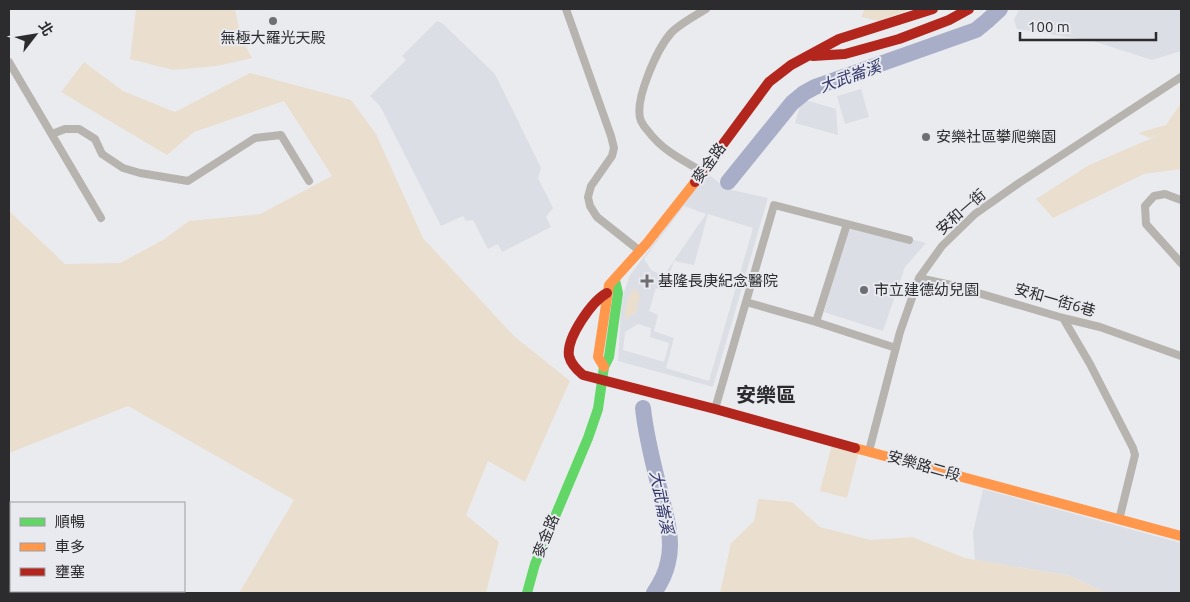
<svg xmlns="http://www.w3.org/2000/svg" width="1190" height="602" font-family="Ubuntu,'Noto Sans TC',sans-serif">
<rect width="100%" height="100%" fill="#eaebef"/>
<path fill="#dcdee6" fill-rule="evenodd" d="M1019 9H1181V51L1152 60 1093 41 1017 29 1014 20Z
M437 21 442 23 495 74 541 168 538 178 553 208 546 217 551 227 502 252 498 244 488 249 473 220 466 221 463 216 441 226 380 106 370 96 406 60 402 56Z
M861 89 869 117 845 124 837 96Z
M802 99 836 109 838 135 795 123Z
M707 173 727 189 768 198 713 387 618 361 621 310 624 292 630 275ZM684 206 706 214 664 275 652 271 644 259ZM708 214 753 228 709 381 666 368 674 338 654 331 658 315 649 311 656 288 664 290 674 261 694 265ZM638 324 651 328 650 337 669 343 664 362 623 350 625 332Z
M850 224 926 243 905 267 883 331 824 312Z
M983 489 1181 543V593H1106L1071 576 975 560 973 532Z"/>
<path fill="#eadfcf" d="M136 9H235L241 37 252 58 217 66 173 70 130 59Z
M865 9H911L879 21 861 17Z
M84 62 123 91 175 112 250 73 351 100 376 134 423 238 514 336 570 381 525 482 488 461 466 515 499 542 486 593H239L294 500 128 406 9 453V211L65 264 120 263 163 240 189 221 260 214 332 176 284 101 194 132 167 155 61 92Z
M1181 103V169L1144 174 1053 218 1036 199 1089 165 1159 135 1150 138 1138 133 1166 125Z
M634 289 637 291 640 296 636 312 627 319 625 318C625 308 626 296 634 289Z
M833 440 860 447 847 498 820 491Z
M758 499 792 502 820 527 871 540 912 537 965 558 1071 576 1106 593H720L731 543 754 521Z"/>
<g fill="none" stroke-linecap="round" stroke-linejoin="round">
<path stroke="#a8adc8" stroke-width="16" d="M728 182 792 103 804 93 815 87 976 30 987 21 1000 9
M643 408C646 437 653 463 660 491 665 513 674 539 668 562 666 573 660 584 654 593"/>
<path stroke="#b7b4b0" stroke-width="8" d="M566 9 611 136 614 148 612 156 591 186 588 197 590 206 597 217 640 251
M9 62 101 218
M52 134 65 129H79L95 139 102 154 123 168 140 173 188 181 255 138 281 135 309 181
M703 172C682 160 662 150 648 131 645 128 643 125 641 121 633 102 657 49 671 33 678 25 696 15 706 9
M1181 200 1165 194 1154 196 1145 206 1146 224 1181 263
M919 278 951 285 1063 318 1100 327 1181 356
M746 302 816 322 896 348
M1063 318 1090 364 1133 448 1135 455 1119 520
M816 322 847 224
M715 409 774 205 909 240
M869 451 900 332 919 278 942 246 975 214 1019 183 1181 77"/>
<path stroke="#63d668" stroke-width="10" d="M527 593 535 564 588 438 598 409 604 367 609 357 618 293 615 280"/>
<path stroke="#ff974d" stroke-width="10" d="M604 367 598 357 609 285 647 243 695 182
M855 448 1181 536"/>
<path stroke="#b3261e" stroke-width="10" d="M813 56 845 54 899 39 949 20 969 9
M695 182 769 82 791 65 839 39 933 9
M607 293C592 301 566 338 569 356 571 364 577 370 583 375L715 409 855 448"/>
</g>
<g fill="#6e6f72" stroke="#e9eaf0" stroke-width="2">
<circle cx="273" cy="21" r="5"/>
<circle cx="926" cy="137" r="5"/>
<path d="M644.5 273.5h5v5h5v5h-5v5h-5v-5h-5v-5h5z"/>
<circle cx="864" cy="290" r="5"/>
</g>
<g text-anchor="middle" stroke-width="4" stroke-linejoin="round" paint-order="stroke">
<g font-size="15" fill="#2c2c2e" stroke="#e9eaf0" text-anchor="start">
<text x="273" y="43" text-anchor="middle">無極大羅光天殿</text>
<text x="936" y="142">安樂社區攀爬樂園</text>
<text x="658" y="286">基隆長庚紀念醫院</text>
<text x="874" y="295">市立建德幼兒園</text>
</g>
<g font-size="15" fill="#2c2c2e" stroke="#e9eaf0">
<text transform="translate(709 163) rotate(-54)" y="5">麥金路</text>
<text transform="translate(961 212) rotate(-41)" y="5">安和一街</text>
<text transform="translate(1055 300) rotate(16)" y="5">安和一街6巷</text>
<text transform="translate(924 466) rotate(16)" y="5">安樂路二段</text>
<text transform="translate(546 536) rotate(-68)" y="5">麥金路</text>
</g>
<g font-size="16" font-style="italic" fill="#323669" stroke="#e9eaf0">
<text transform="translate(850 76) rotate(-20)" y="6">大武崙溪</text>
<text transform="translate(662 502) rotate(79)" y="6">大武崙溪</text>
</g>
<g font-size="20" font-weight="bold" fill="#2c2c2e" stroke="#e9eaf0">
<text x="766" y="402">安樂區</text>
</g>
</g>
<rect width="1190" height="602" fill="none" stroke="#2c2c2e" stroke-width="20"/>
<rect x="10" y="502" width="175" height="90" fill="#e9eaf0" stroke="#9d9ea2"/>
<rect x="20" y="518" width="25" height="8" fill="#63d668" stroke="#9d9ea2"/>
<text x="55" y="527" font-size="15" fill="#2c2c2e">順暢</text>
<rect x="20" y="543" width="25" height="8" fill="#ff974d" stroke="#9d9ea2"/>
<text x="55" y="552" font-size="15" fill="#2c2c2e">車多</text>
<rect x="20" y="568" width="25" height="8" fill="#b3261e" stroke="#9d9ea2"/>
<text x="55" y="577" font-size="15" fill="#2c2c2e">壅塞</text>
<g transform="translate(35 35) rotate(59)" stroke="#e9eaf0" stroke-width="4" paint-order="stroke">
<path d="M0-4L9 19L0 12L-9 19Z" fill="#2c2c2e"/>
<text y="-8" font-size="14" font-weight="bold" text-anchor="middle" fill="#2c2c2e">北</text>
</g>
<path d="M1020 32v8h136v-8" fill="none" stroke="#2c2c2e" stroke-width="2.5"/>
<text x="1028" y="32" font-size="15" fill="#2c2c2e" stroke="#e9eaf0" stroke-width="4" paint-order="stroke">100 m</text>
</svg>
